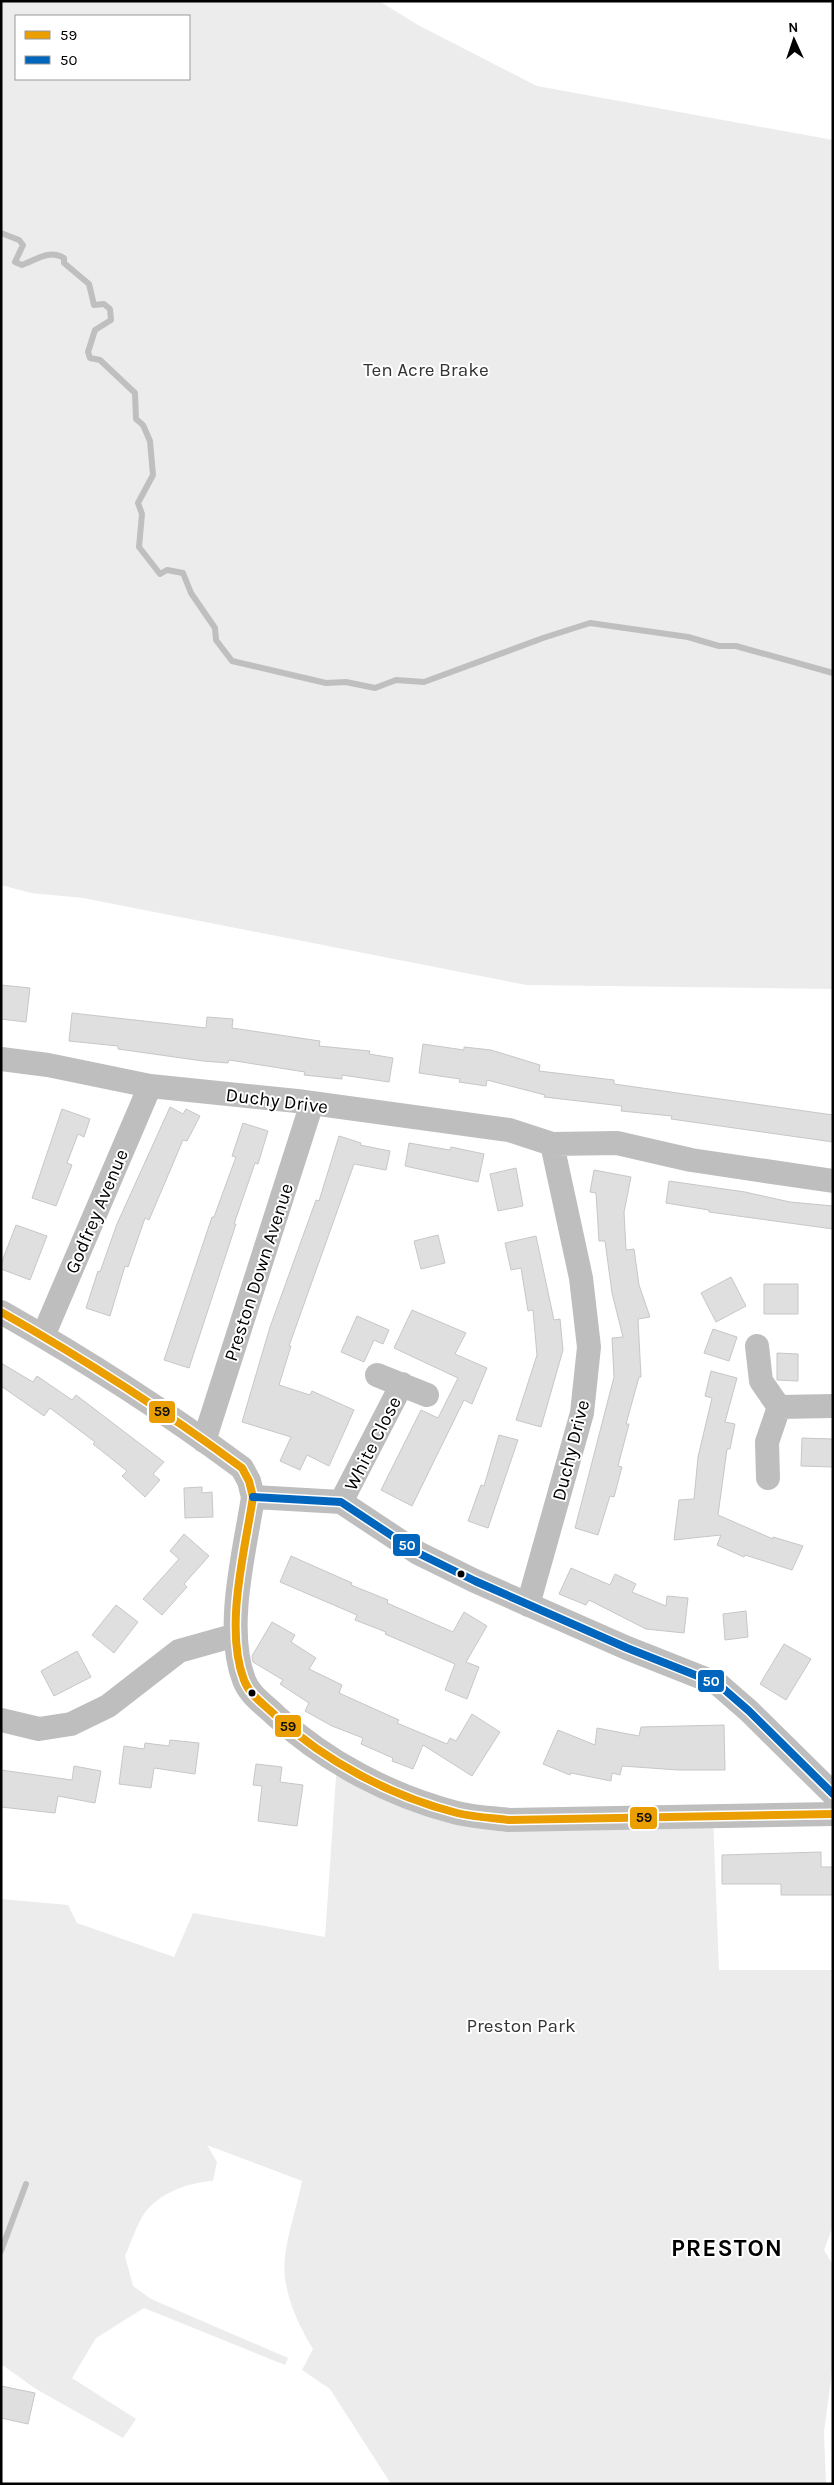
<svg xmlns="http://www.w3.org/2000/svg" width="834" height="2485" font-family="Karla,sans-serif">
<rect width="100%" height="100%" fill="#fff"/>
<path fill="#ececec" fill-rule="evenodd" d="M1 1H379L418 25 537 86 833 140V989L526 985 83 898 31 893 1 885ZM189 16V79H16V16Z
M337 1762 459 1813 713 1816 719 1970H833V2226L824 2250 833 2265V2364L824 2432 826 2484H391L330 2389 302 2370 313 2349C297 2323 281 2288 285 2257 288 2232 297 2206 302 2181L207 2145 217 2162 213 2181C190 2182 158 2193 144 2214 136 2226 131 2243 125 2256L133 2286 151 2299 288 2358 285 2365 144 2308 96 2338 72 2378 136 2419 123 2438 36 2389 1 2364V1899L68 1905 77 1923 174 1957 193 1913 325 1937Z"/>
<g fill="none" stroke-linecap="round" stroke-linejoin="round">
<path stroke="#bfbfbf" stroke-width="6" d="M1 233 19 240 23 245 15 262 22 265C36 260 49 249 64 258V263L89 284 94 305 104 304 110 309 111 320 95 330 88 352 90 358 100 360 135 393 136 419 143 425 150 441 153 475 138 503 142 514 139 547 160 574 167 570 183 573 191 593 215 628 216 640 232 661 326 683 346 682 375 688 396 680 424 682 543 638 590 623 688 637 719 646H736L833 673
M1 2251 26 2184"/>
</g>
<path fill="#dfdfdf" stroke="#c7c7c7" d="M1 985 30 988 26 1022 1 1019Z
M72 1013 206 1028 207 1017 233 1019 232 1028 320 1041 319 1046 370 1051 369 1054 393 1058 389 1082 342 1075V1079L304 1075 305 1072 229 1060 228 1063 203 1061 118 1049V1046L69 1041Z
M423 1044 464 1050V1047L491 1050 540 1065 539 1071 614 1080V1084L833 1115V1142L671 1119 672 1116 621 1111 622 1106 544 1097 545 1095 487 1080 486 1086 459 1082 460 1079 419 1073Z
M170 1107 183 1114 186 1109 200 1116 187 1141 183 1140 149 1220 145 1218 128 1267 125 1266 110 1316 86 1308 98 1271 100 1272 117 1224Z
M62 1109 90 1119 84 1137 78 1134 67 1163 72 1165 56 1206 32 1198Z
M243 1123 268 1131 258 1164 255 1163 234 1224H236L189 1368 164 1360 212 1217H214L236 1157 232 1156Z
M339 1136 361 1143 360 1145 390 1151 386 1170 354 1164 289 1346H291L279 1385 310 1395 312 1391 354 1410 329 1466 307 1455 300 1470 280 1461 291 1437 242 1422 270 1327 316 1200 319 1201Z
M409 1143 450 1150 451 1147 484 1154 478 1182 405 1166Z
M516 1168 523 1206 498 1211 490 1174Z
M594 1170 631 1177 624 1212 626 1250 634 1249 639 1285 650 1317 638 1319 641 1377H639L626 1424H629L618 1466 622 1467 614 1497 610 1496 598 1535 575 1528 614 1377 612 1338 623 1337 612 1293 605 1241H599L596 1193 590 1192Z
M669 1181 745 1192 790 1202 833 1206V1229L709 1212V1210L666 1203Z
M16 1225 47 1236 30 1280 1 1269V1264Z
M438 1235 445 1263 421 1269 414 1241Z
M536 1236 554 1320 560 1319 563 1350 541 1427 516 1420 537 1355 533 1310 528 1311 521 1268 511 1270 505 1243Z
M731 1277 746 1306 716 1322 701 1293Z
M764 1284H798V1314H764Z
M412 1310 466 1333 455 1354 487 1368 472 1404 464 1400 412 1506 381 1490 421 1410 438 1418 458 1378 394 1348Z
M357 1316 389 1330 383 1344 374 1340 364 1362 341 1352Z
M713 1329 737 1337 729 1361 704 1353Z
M777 1353 798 1354V1381L777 1380Z
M1 1363 33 1382 37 1376 72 1400 76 1395 164 1462 153 1474 160 1480 145 1497 122 1476 127 1471 93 1444 95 1442 50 1408 44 1416 1 1386Z
M711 1371 737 1378 725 1422 735 1424 730 1449H727L718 1515 773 1539V1537L803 1546 792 1570 745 1555 744 1557 717 1545 721 1535 674 1540 679 1500 694 1499 698 1457 712 1398 705 1396Z
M499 1435 518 1440 488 1528 468 1521 481 1485 484 1486Z
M802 1438 833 1439V1467L801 1466Z
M202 1487V1493L212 1492 213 1517 185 1518 184 1488Z
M184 1534 209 1556 184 1584 187 1587 162 1615 143 1599 179 1559 170 1551Z
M291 1556 352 1583 351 1585 388 1600 387 1603 453 1632 464 1612 487 1626 466 1662 479 1667 467 1699 445 1690 455 1664 385 1634 386 1632 355 1620 357 1615 280 1582Z
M571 1568 610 1585 615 1574 636 1584 632 1592 666 1606 667 1596 688 1598 684 1633 646 1629 589 1600 586 1605 559 1594Z
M116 1605 138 1622 114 1653 92 1635Z
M746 1611 748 1637 725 1640 723 1614Z
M272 1622 295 1635 291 1642 316 1658 309 1669 342 1685 339 1693 399 1720 397 1723 447 1744 450 1738 456 1741 472 1714 500 1732 472 1776 423 1745 413 1769 392 1761 393 1758 361 1744 363 1738 332 1726 305 1711 309 1703 280 1684 283 1680 253 1662 252 1656Z
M784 1644 811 1659 786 1700 760 1684Z
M77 1651 91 1677 54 1696 41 1671Z
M724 1725 725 1770H678L622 1766 620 1775 612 1773 611 1781 571 1773 570 1775 543 1764 558 1730 595 1745 597 1728 639 1736 641 1727Z
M170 1740 199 1743 195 1774 154 1768 151 1788 119 1784 124 1746 144 1749 145 1743 169 1746Z
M256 1764 282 1767 280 1782 303 1785 297 1826 258 1821 262 1786 253 1785Z
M74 1766 101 1771 95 1803 58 1796 55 1813 1 1807V1770L72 1780Z
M821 1852V1867H833V1895H781V1884H722V1855Z
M1 2386 35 2393 28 2424 1 2418Z"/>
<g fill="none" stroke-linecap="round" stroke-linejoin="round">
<path stroke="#bebebe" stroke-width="24" d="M1 1059 48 1065 150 1086 297 1101 509 1130 552 1144 617 1143 691 1160 833 1181
M1 1312C84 1359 165 1411 242 1468L249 1481 253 1497C245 1550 224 1628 244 1680 250 1696 264 1704 276 1716 326 1762 391 1796 457 1813 474 1817 492 1818 509 1820L833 1814
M43 1336 150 1086
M757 1346 761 1381 779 1407
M377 1375 427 1395
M204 1441 312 1103
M768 1478 767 1442 779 1407 833 1406
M253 1497 341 1502 418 1553 475 1581 627 1648 718 1684 749 1711 833 1794
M341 1502 402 1384
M528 1605 582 1413 589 1347 581 1278 552 1144
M1 1720 39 1729 71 1724 108 1706 179 1651 236 1635"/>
<g stroke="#fff" stroke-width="11">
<path id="bus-1" d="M1 1312C84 1359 165 1411 242 1468L249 1481 253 1497C245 1550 224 1628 244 1680 250 1696 264 1704 276 1716 326 1762 391 1796 457 1813 474 1817 492 1818 509 1820L833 1814"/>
</g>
<g stroke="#fff" stroke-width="11">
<path id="bus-2" d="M253 1497 341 1502 418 1553 475 1581 627 1648 718 1684 749 1711 833 1794"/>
</g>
<use href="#bus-1" stroke="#eb9e00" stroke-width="8"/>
<use href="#bus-2" stroke="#0065bd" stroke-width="8"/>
</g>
<g fill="#000" stroke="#fff" stroke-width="2">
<circle cx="461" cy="1574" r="4.5"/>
<circle cx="252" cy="1693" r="4.5"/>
</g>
<g text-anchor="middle" stroke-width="4" stroke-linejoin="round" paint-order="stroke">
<g font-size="19" fill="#333" stroke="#fff">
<text x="426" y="376">Ten Acre Brake</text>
<text x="521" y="2032">Preston Park</text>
</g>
<g font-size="19" fill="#000" stroke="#fff">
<text transform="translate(277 1100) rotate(7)" y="7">Duchy Drive</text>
<text transform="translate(96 1211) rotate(-67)" y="7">Godfrey Avenue</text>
<text transform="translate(258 1272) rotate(-72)" y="7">Preston Down Avenue</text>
<text transform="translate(372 1443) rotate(-63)" y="7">White Close</text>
<text transform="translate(570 1450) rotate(-76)" y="7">Duchy Drive</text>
</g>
<g font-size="24" font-weight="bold" letter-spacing="1" fill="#000" stroke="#fff">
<text x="727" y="2256">PRESTON</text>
</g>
</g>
<g stroke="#fff" stroke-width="2">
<rect x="148" y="1400" width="28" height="24" rx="5" fill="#eb9e00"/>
<rect x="392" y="1533" width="29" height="24" rx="5" fill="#0065bd"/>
<rect x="697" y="1669" width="28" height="24" rx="5" fill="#0065bd"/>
<rect x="274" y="1714" width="28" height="24" rx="5" fill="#eb9e00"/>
<rect x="629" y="1806" width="29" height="24" rx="5" fill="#eb9e00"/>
</g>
<g font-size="14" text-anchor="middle" font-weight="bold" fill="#fff">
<text x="407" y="1550">50</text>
<text x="711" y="1686">50</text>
</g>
<g font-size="14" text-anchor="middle" font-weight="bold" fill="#111">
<text x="162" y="1416">59</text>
<text x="288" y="1731">59</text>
<text x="644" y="1822">59</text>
</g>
<rect width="834" height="2485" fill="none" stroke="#000000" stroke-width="5"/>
<rect x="15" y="15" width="175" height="65" fill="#ffffff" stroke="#999999"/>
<rect x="25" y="31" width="25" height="8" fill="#eb9e00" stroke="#999999"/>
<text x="60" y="40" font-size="15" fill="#000000">59</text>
<rect x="25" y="56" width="25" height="8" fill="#0065bd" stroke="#999999"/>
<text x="60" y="65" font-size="15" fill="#000000">50</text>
<g transform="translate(794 40) rotate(357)" stroke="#ffffff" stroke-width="4" paint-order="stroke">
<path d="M0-4L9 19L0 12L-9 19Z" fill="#000000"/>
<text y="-8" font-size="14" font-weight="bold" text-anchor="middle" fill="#000000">N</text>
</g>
</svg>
